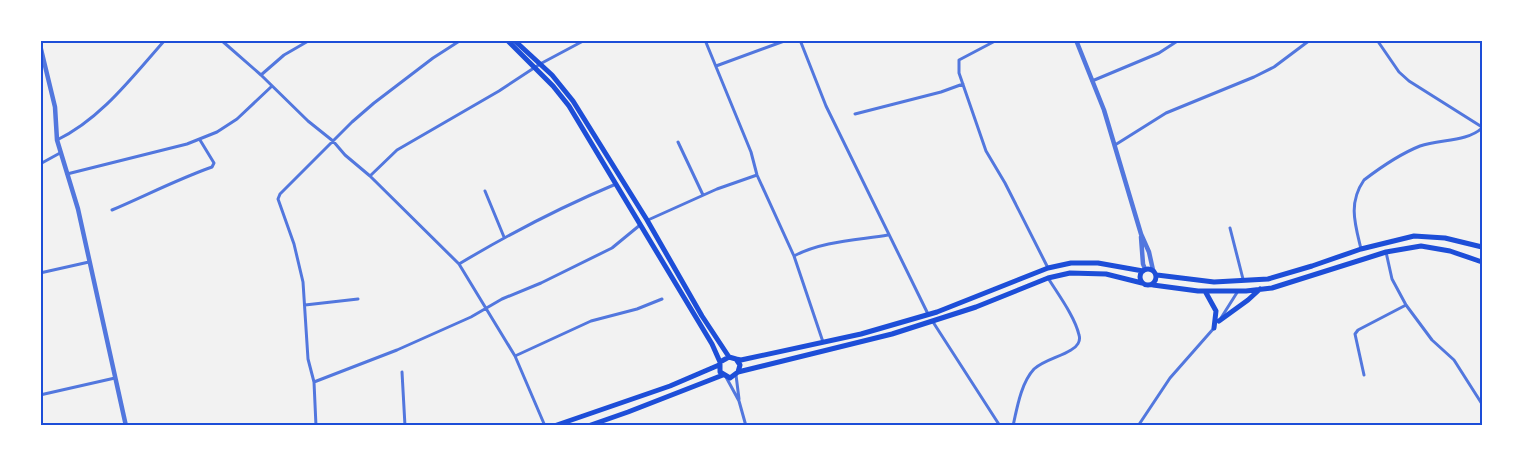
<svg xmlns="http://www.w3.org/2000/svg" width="1523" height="466" font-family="Poppins,sans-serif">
<rect width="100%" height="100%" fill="#f2f2f2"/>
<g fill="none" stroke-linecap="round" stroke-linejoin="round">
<path stroke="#5277de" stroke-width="3" d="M221 40 261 75 308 121 333 141 345 155 370 176 459 264 515 356 545 426
M705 40 751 152 757 175 794 256 823 342
M800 40 826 106 928 314
M997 40 959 60V73L986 151 1005 183 1048 268
M1377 40 1399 72 1409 81 1482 127
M716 66 787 40
M261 75 284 55 310 40
M1092 81 1159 53 1179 40
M855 114 941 92 963 84
M57 140C101 119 133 76 165 40
M678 142 703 195
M1115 145 1166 113 1254 77 1274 67 1310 40
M40 164 60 153
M67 174 187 144 217 132 237 119 272 86
M370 176 397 150 499 91 540 64 585 40
M485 191 504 237
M112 210C145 196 178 179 212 167L214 163 200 140
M648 220 717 189 757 175
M1230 228 1243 279
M1361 249C1355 224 1348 203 1364 180 1381 167 1400 154 1420 146 1440 139 1467 142 1482 128
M1386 252 1392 279 1406 305 1432 340 1454 360 1482 404
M794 256C822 241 858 240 888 235
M459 264C509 234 561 207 616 184
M40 273 89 262
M305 305 358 299
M1221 318 1238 291
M933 322 1000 426
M515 356 591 321 637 309 662 299
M402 372 405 426
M736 375 739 399
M1364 375 1355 334 1358 330 1406 305
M726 377 739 401 746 426
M314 382 397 350 471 317 502 299 541 283 612 248 640 225
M40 395 115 378
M316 426 314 382 308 359 303 282 294 244 278 199 280 194 352 122 374 103 433 58 461 40
M1013 426C1017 408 1021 383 1034 369 1044 360 1060 357 1071 350 1077 347 1081 341 1079 335 1075 317 1058 294 1048 278
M1138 426 1170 378 1214 328"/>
<path stroke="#5277de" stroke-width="4.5" d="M1076 40 1104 110 1141 234 1149 252 1153 270
M40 45 55 107 57 140 78 209 126 426
M1141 237 1143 264 1145 269"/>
<path stroke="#1d4ed8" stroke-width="5" d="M507 40 553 86 569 106 712 344 720 362V372L730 378 738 372 740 365 736 359 729 357 720 362
M514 40 552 75 573 101 647 220 702 316 729 357
M1140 277a8 8 0 1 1 16 0a8 8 0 1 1-16 0Z
M1157 275 1214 282 1268 279 1312 266 1361 249 1414 236 1445 238 1482 247
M1153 285 1198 291H1246L1272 288 1386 252 1421 246 1450 251 1482 262
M1205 291 1216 311 1214 328
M1219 321 1248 300 1260 289
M736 359 741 360 861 334 937 312 1048 268 1071 263H1098L1143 271
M738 372 892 334 976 307 1048 278 1070 273 1106 274 1142 283
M554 426 670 386 719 365
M588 426 628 412 723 375"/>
</g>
<rect width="1523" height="466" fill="none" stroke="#ffffff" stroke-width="84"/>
<rect x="42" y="42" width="1439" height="382" fill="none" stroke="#1d4ed8" stroke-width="2"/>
</svg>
